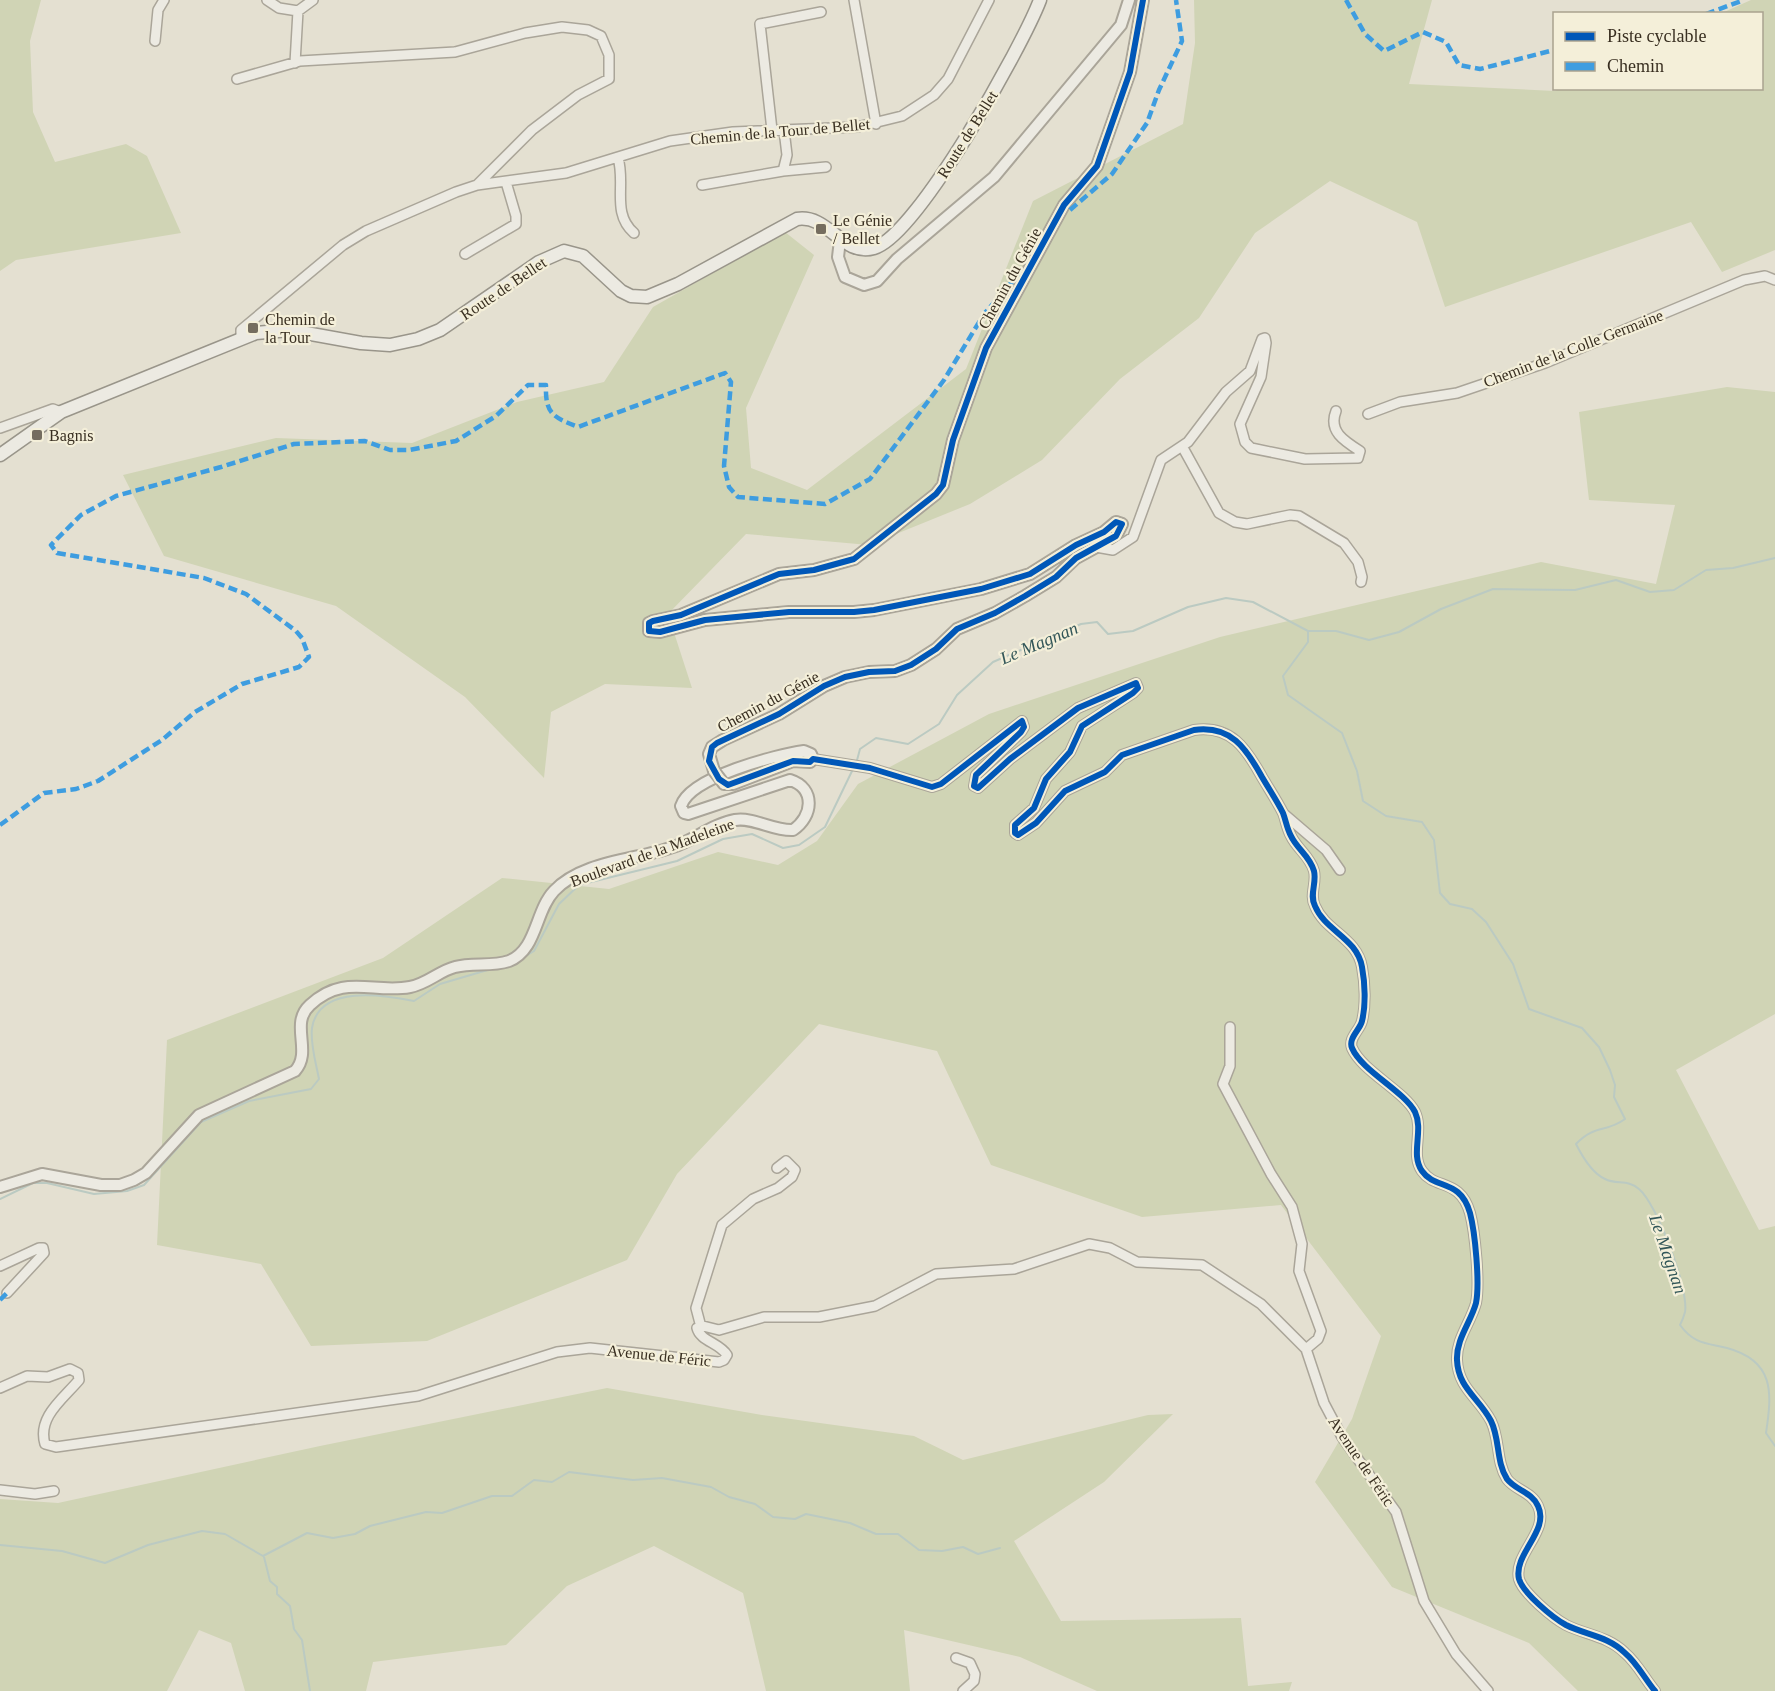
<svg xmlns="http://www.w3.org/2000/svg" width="1775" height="1691" font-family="Georgia,serif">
<rect width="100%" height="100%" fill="#e4e0d1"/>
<path fill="#d0d4b5" d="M0 0H41L30 41 33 112 55 162 126 144 147 156 181 233 16 260 0 271Z
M1194 0H1432L1409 84 1555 91 1561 88H1762V14L1722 13 1751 0H1775V250L1722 272 1691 222 1445 307 1417 222 1330 181 1255 233 1199 318 1120 379 1042 460 970 504 869 545 746 534 668 614 692 688 605 684 551 712 544 778 465 697 336 606 164 556 123 475 276 438 412 443 517 402 604 382 653 307 785 232 814 255 746 408 751 468 807 490 966 369 1033 201 1183 124 1195 43Z
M1727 387 1775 392V1014L1676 1070 1759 1230 1775 1226V1691H1578L1529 1643 1392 1587 1315 1482 1352 1419 1381 1336 1281 1205 1142 1217 991 1165 937 1051 819 1024 677 1174 627 1260 427 1341 311 1346 261 1264 157 1245 167 1040 383 958 502 878 609 889 718 852 778 865 817 841 858 784 989 714 1220 637 1541 562 1656 584 1675 505 1589 500 1579 412Z
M607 1388 762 1415 914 1436 963 1460 1148 1415 1173 1414 1104 1482 1014 1541 1061 1621 1241 1618 1248 1686 1292 1682 1289 1691H1097L1020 1657 904 1630 910 1691H766L743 1593 654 1546 567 1586 506 1645 373 1662 366 1691H245L231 1643 199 1630 167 1691H0V1499L58 1503 320 1446Z"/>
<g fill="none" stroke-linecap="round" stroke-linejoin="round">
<path stroke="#bbcac2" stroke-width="2" d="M1308 631H1336L1369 640 1399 632 1441 609 1493 589 1575 590 1616 580 1650 592 1674 590 1706 570 1733 568 1775 558
M856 764 860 749 876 738 908 744 939 724 957 695 993 662 1081 624 1097 622 1108 634 1133 631 1188 607 1226 598 1253 602 1308 631V642L1283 676 1288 695 1342 733 1357 771 1363 801 1386 816 1422 822 1434 840 1440 893 1450 904 1472 909 1486 922 1513 964 1529 1009 1582 1028 1599 1047 1610 1070 1615 1085 1614 1097 1625 1119C1606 1133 1595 1124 1576 1144 1582 1156 1592 1173 1605 1179 1617 1185 1628 1179 1639 1189 1657 1204 1689 1289 1685 1312 1684 1316 1682 1321 1680 1325 1694 1344 1706 1343 1727 1348 1775 1361 1772 1393 1766 1433L1775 1446
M521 959 534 951 559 904 579 885 677 861 723 839 752 834 783 848 799 845 825 827 853 769
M0 1199 33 1183H47L94 1194 127 1191 144 1185 201 1122 249 1101 311 1089 319 1079C316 1063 310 1044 312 1028 319 984 384 995 414 1001L440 984 491 969
M0 1545 62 1551 105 1563 148 1545 202 1531 225 1534 263 1556 307 1533 333 1538 355 1534 370 1526 426 1512 442 1513 492 1496H512L534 1480 552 1482 569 1472 633 1480 662 1478 711 1487 729 1497 755 1504 773 1517 795 1519 806 1514 850 1523 876 1534H898L919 1550 942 1551 963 1547 978 1554 1000 1548
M264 1557 270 1581 277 1587V1594L290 1606 294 1629 302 1640 310 1691"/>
<g stroke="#aaa599" stroke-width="12">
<path id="minor" d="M267 0 279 8 298 11 313 0
M854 0 876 124
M155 41 158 10 164 0
M295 63 298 11
M237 79 300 61 455 52 525 33 562 27 588 30 601 36 609 55V79L578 95 532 130 477 185
M772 130 760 24 821 12
M618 158C626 184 611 213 634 233
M783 171 826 167
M702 185 783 171 787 155 784 130
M465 254 516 224V216L506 182
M241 337V330L343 245 366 231 456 192 477 185 566 173 670 141 733 132 857 127 902 116 934 95 948 79 989 0
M1368 414 1400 402 1457 393 1545 363 1744 280 1765 276 1775 280
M0 428 53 409 61 412
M1182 446 1219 513 1235 522 1247 524 1290 515 1299 516 1344 543 1358 562 1362 577 1361 582
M1096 547 1113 550 1133 537 1161 460 1188 442 1226 392 1250 371 1262 339 1265 338 1266 343 1261 377 1240 424 1245 442 1251 448 1305 459 1358 458 1360 451C1344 441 1328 431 1336 411
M813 759 870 768 932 787 941 784 1022 721 1024 727 1021 732 976 775 974 786 978 788 1010 759 1078 708 1136 683 1138 688 1133 693 1082 726 1070 752 1046 779 1034 808 1015 825V833L1018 835 1036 823 1065 791 1105 772 1122 755 1194 730C1231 725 1246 748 1262 777 1269 789 1277 801 1283 813 1286 821 1287 829 1291 836 1297 849 1310 856 1314 871 1317 883 1309 895 1315 906 1325 931 1357 938 1362 967 1365 983 1366 1005 1362 1021 1360 1030 1348 1038 1352 1048 1362 1071 1404 1091 1415 1112 1424 1131 1410 1154 1422 1171 1435 1190 1460 1178 1470 1213 1475 1232 1480 1283 1476 1303 1471 1322 1456 1339 1457 1360 1458 1388 1479 1398 1491 1421 1500 1439 1496 1462 1507 1479 1515 1490 1532 1492 1538 1506 1550 1531 1513 1554 1519 1579 1523 1593 1553 1618 1566 1625 1586 1635 1608 1636 1625 1653 1637 1663 1645 1679 1655 1691
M1284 814 1326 850 1340 870
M1230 1027V1066L1223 1084 1271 1174 1292 1207 1302 1244 1299 1271 1321 1331 1318 1339 1306 1349
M0 1266 39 1248H43L44 1253 7 1293
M701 1327 696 1308 722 1225 753 1199 778 1188 792 1177 795 1170 786 1161 777 1168
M0 1388 27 1376 48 1377 70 1369 78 1373 79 1380C63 1399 37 1417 45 1444L56 1447 418 1396 557 1352 590 1348 719 1362 724 1360 727 1355C720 1343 700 1341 697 1328L703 1326 719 1330 764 1317H819L875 1306 936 1274 1014 1269 1089 1244 1110 1248 1137 1262 1202 1265 1261 1304 1306 1349 1324 1403 1342 1437 1396 1512 1424 1601 1456 1654 1488 1691
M0 1490 35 1494 54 1491
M956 1658 970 1663 975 1674 974 1681 963 1691"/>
</g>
<g stroke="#aaa599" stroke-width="14">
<path id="tertiary" d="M840 240 838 257 845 277 864 285 877 281 897 259 994 177 1121 25 1129 0
M714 771 709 754 712 747 723 740 779 714 824 686 845 677 869 672 895 671 911 665 936 649 957 629 995 613 1025 596 1056 577 1076 558 1116 536 1122 524 1116 522 1104 532 1076 545 1030 574 981 589 874 610 854 612H789L705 620 660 632 649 631V623L653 621 681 615 779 574 814 570 854 559 936 494 943 485 953 440 986 348 1064 205 1097 166 1130 72 1143 0
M0 1187 42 1174 101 1185H120L134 1180 146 1173 199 1115 295 1071C313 1051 289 1024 310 1005 344 973 373 994 410 987 427 984 439 971 455 967 472 962 492 967 509 961 537 950 535 911 554 891 582 861 636 860 673 847 694 840 713 824 735 820 754 817 773 831 793 830 813 817 816 788 790 780L688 814 684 813 681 806C690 777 776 755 804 751L811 754 813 759 810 762 793 761 733 784H724"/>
</g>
<g stroke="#99958a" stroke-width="15">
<path id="secondary" d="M0 455 61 412 256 333 289 330 361 343 390 345 418 339 440 330 539 262 564 251 583 256 621 291 631 296 647 297 678 284 797 219C829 214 842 257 874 248 917 236 1023 45 1040 0"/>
</g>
<use href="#minor" stroke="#eceae2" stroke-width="9"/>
<use href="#tertiary" stroke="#eceae2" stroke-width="10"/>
<use href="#secondary" stroke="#eceae2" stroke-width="12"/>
<g stroke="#aaa599" stroke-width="14" stroke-linecap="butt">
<path id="tertiary-bridge" d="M714 771 724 784"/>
</g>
<use href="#tertiary-bridge" stroke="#eceae2" stroke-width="10"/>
<path stroke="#3e9de0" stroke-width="4.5" stroke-dasharray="9 4.5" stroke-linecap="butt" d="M1346 0 1365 34 1384 51 1423 32 1446 42 1459 65 1480 69 1554 50
M1706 14 1744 0
M1070 210 1112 174 1147 123 1159 90 1182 41 1176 0
M0 825 44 793 76 789 98 781 162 740 195 712 242 684 299 667 309 657 302 638 296 631 246 594 204 578 57 553 51 545 81 515 116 496 221 467 294 444 365 441 390 450H409L456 441 496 416 528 385H546C545 414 553 417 578 427L725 373 731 382 724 466 729 487 738 497 825 504 870 479 944 380 984 314 1019 274
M0 1300 7 1293"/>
<g stroke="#f4efd9" stroke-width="10">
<path id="cycleway" d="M1143 0 1130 72 1097 166 1064 205 986 348 953 440 943 485 936 494 854 559 814 570 779 574 681 615 653 621 649 623V631L660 632 705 620 789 612H854L874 610 981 589 1030 574 1076 545 1104 532 1116 522 1122 524 1116 536 1076 558 1056 577 1025 596 995 613 957 629 936 649 911 665 895 671 869 672 845 677 824 686 779 714 717 743 712 747 709 761 719 779 728 785 793 761 810 762 813 759 870 768 932 787 941 784 1022 721 1024 727 1021 732 976 775 974 786 978 788 1010 759 1078 708 1136 683 1138 688 1133 693 1082 726 1070 752 1046 779 1034 808 1015 825V833L1018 835 1036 823 1065 791 1105 772 1122 755 1194 730C1231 725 1246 748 1262 777 1269 789 1277 801 1283 813 1286 821 1287 829 1291 836 1297 849 1310 856 1314 871 1317 883 1309 895 1315 906 1325 931 1357 938 1362 967 1365 983 1366 1005 1362 1021 1360 1030 1348 1038 1352 1048 1362 1071 1404 1091 1415 1112 1424 1131 1410 1154 1422 1171 1435 1190 1460 1178 1470 1213 1475 1232 1480 1283 1476 1303 1471 1322 1456 1339 1457 1360 1458 1388 1479 1398 1491 1421 1500 1439 1496 1462 1507 1479 1515 1490 1532 1492 1538 1506 1550 1531 1513 1554 1519 1579 1523 1593 1553 1618 1566 1625 1586 1635 1608 1636 1625 1653 1637 1663 1645 1679 1655 1691"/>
</g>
<use href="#cycleway" stroke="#0057b8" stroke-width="6"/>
</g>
<g fill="#756d5f" stroke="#f4efd9" stroke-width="2">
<rect x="815" y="223" width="12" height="12" rx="3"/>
<rect x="247" y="322" width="12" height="12" rx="3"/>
<rect x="31" y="429" width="12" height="12" rx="3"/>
</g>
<g text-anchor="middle" stroke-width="4.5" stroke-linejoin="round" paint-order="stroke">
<g font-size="16" fill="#392f21" stroke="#f4efd9">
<text transform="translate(780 131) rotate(-5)" y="6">Chemin de la Tour de Bellet</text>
<text transform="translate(967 134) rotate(-58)" y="6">Route de Bellet</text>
<text transform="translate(1009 278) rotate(-61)" y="6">Chemin du Génie</text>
<text transform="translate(503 288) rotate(-34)" y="6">Route de Bellet</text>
<text transform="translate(1573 348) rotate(-21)" y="6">Chemin de la Colle Germaine</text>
<text transform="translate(768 701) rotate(-28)" y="6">Chemin du Génie</text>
<text transform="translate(652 852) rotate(-20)" y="6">Boulevard de la Madeleine</text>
<text transform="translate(659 1355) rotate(6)" y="6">Avenue de Féric</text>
<text transform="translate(1362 1461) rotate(56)" y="6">Avenue de Féric</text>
</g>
<g font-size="16" fill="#392f21" stroke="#f4efd9" text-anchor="start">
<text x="833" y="226">Le Génie<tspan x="833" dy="18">/ Bellet</tspan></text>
<text x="265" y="325">Chemin de<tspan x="265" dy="18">la Tour</tspan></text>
<text x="49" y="441">Bagnis</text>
</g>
<g font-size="18" font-style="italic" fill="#325658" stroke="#f4efd9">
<text transform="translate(1039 643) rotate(-23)" y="6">Le Magnan</text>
<text transform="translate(1668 1254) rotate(71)" y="6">Le Magnan</text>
</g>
</g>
<rect x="1553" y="12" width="210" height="78" fill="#f4efd9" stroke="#a9a28f" stroke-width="1.5"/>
<rect x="1565" y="32" width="30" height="9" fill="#0057b8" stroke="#a9a28f" stroke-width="1.5"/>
<text x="1607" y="42" font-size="18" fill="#392f21">Piste cyclable</text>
<rect x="1565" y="62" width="30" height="9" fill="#3e9de0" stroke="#a9a28f" stroke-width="1.5"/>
<text x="1607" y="72" font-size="18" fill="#392f21">Chemin</text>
</svg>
